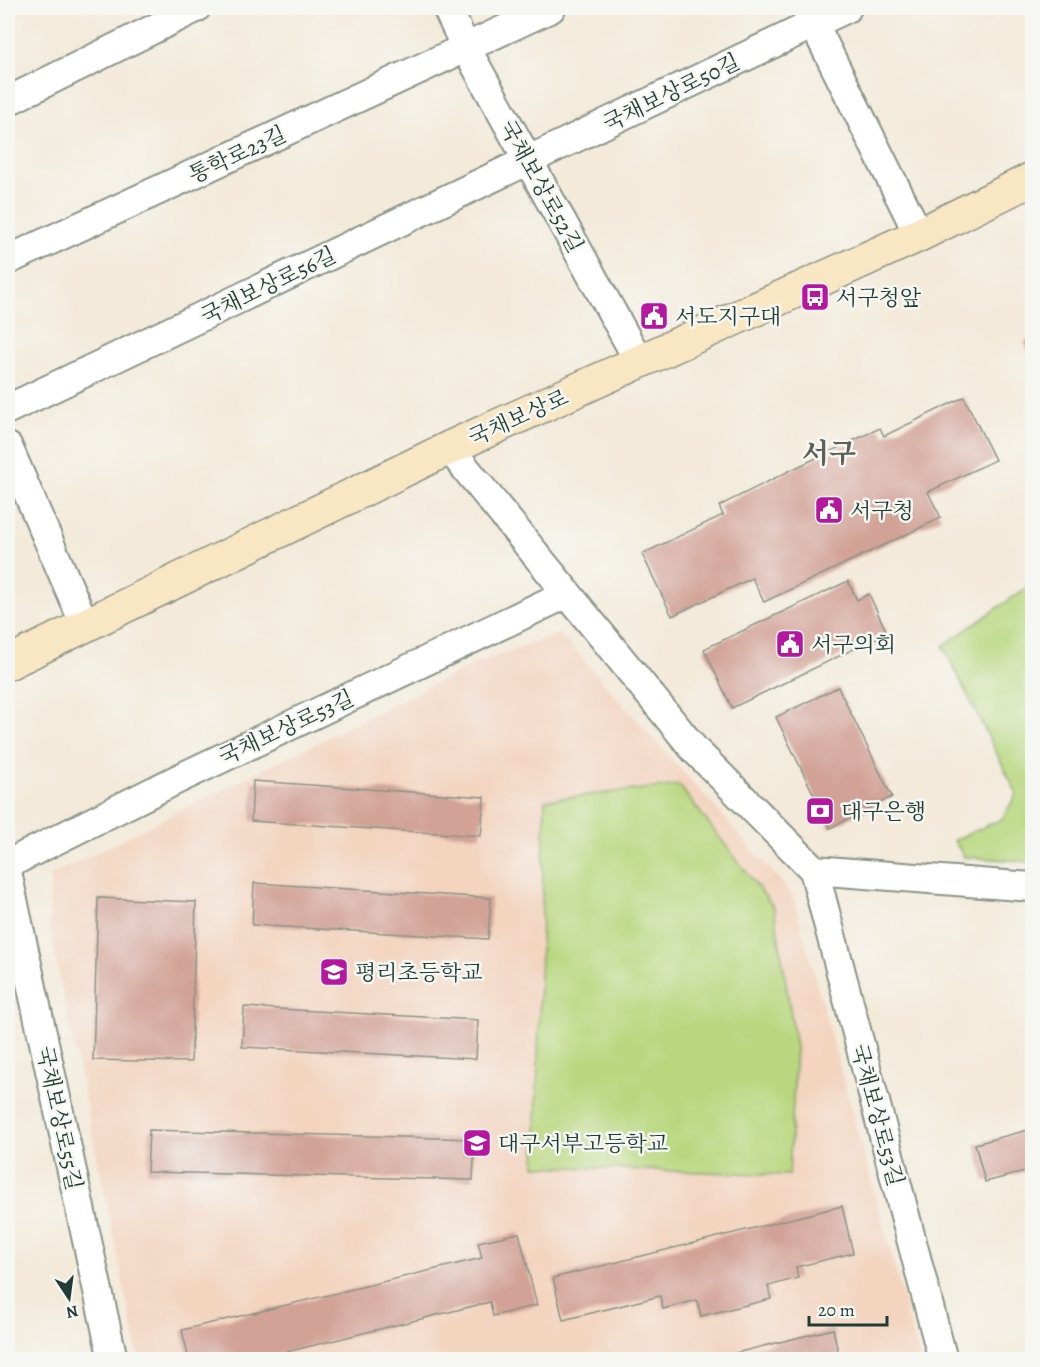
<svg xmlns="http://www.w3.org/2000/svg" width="1040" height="1367" font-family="Alegreya,'Noto Serif KR',serif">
<rect width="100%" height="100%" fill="#f6f6f2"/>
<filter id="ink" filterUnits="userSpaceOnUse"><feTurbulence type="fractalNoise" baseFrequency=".0167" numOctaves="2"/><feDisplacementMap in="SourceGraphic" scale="12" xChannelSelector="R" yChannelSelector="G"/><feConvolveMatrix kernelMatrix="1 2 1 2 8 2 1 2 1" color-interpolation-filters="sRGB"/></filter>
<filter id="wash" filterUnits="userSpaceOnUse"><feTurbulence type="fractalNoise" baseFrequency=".008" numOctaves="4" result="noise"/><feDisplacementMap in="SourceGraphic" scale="24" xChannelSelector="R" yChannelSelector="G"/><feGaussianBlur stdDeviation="1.35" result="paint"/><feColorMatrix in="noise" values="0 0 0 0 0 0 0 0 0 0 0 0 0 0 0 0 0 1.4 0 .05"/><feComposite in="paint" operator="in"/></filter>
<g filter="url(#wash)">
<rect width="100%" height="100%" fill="#f3ead9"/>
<path fill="#f3d4bf" d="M560 634 792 894 920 1359H139L49 927 51 875 479 662Z"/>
<path fill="#b8d77e" stroke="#6c8a59" stroke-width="1.5" d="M1032 584V862L964 857 954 840 1002 819 1017 794 943 646Z
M679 785 774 908 796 1047 789 1175 535 1166 545 800Z"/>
<g id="blocks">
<path fill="#d2a296" d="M1032 338V360L1024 342Z
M964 397 995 460 928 492 941 518 764 602 752 578 672 616 642 554 723 515 719 506 791 470 880 428 884 436Z
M848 581 857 600 869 594 887 633 732 708 704 649Z
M838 687 892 797 830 828 776 717Z
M253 781 484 797 481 836 251 821Z
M254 883 491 898 488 939 252 925Z
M98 898 196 902 191 1062 93 1060Z
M244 1007 478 1020 476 1059 242 1047Z
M1032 1129V1170L985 1182 975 1144Z
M149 1130 475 1139 473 1180 147 1172Z
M842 1206 853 1253 796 1267 798 1278 768 1286 771 1299 701 1316 697 1300 663 1309 660 1296 563 1320 553 1278Z
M519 1233 537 1305 493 1316 490 1302 278 1354 279 1360H189L182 1330 482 1258 478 1242Z
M833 1329 840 1360H732L731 1354Z"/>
</g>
</g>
<g filter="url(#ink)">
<use href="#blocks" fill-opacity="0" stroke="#899486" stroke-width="1.5"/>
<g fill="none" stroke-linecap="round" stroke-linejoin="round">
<g stroke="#899486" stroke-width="32">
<path id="street" d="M447 8 466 48 640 363
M806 8 919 235
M8 101 196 8
M8 260 551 8
M8 409 847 8
M8 447 85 625
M449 448 694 749 814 870 943 1360
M8 864 178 779 566 594
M814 870 1032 887
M8 877 113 1360"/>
</g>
<g stroke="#899486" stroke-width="36">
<path id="secondary" d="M8 663 449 448 919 235 1032 179"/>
</g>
<use href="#street" stroke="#fff" stroke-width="28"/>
<use href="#secondary" stroke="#f9e7c3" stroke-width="33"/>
</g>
</g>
<defs>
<g id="bus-square" transform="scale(1.5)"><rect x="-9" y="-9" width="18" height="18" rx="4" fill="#b5179e" stroke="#f6f6f2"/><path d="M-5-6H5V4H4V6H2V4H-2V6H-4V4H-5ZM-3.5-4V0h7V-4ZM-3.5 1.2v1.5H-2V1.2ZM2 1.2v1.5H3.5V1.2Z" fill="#fff"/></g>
<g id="civic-square" transform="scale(1.5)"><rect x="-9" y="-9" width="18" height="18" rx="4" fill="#b5179e" stroke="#f6f6f2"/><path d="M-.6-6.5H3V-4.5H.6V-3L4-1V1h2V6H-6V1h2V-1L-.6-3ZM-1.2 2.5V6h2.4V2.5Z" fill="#fff"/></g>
<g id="bank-square" transform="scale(1.5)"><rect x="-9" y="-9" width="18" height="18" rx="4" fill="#b5179e" stroke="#f6f6f2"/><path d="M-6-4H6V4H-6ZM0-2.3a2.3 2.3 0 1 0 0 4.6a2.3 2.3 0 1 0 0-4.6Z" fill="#fff"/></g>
<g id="school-square" transform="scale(1.5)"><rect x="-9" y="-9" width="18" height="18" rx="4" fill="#b5179e" stroke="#f6f6f2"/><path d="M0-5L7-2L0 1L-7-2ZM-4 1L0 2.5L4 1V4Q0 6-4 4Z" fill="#fff"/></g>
</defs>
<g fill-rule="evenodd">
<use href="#bus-square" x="815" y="297"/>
<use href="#civic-square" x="654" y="316"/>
<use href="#civic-square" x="829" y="510"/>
<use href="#civic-square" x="790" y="644"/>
<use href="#bank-square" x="820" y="811"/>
<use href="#school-square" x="334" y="972"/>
<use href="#school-square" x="477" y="1143"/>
</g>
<g text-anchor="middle" stroke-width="5" stroke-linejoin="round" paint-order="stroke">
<g font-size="22" fill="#1f3d34" stroke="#f6f6f2">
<text transform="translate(671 92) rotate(-26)" y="8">국채보상로50길</text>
<text transform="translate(237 154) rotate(-25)" y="8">통학로23길</text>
<text transform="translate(542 186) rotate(61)" y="8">국채보상로52길</text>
<text transform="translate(268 285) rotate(-26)" y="8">국채보상로56길</text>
<text transform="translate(518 417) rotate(-24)" y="8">국채보상로</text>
<text transform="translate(286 727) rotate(-25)" y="8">국채보상로53길</text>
<text transform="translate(878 1115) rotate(75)" y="8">국채보상로53길</text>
<text transform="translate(60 1118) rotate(78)" y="8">국채보상로55길</text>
</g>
<g font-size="22" fill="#1f3d34" stroke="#f6f6f2" text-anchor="start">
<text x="836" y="305">서구청앞</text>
<text x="675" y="324">서도지구대</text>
<text x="850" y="518">서구청</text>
<text x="811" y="652">서구의회</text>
<text x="841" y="819">대구은행</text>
<text x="355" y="980">평리초등학교</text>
<text x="498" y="1151">대구서부고등학교</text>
</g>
<g font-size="28" font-weight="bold" fill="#5e6056" stroke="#f6f6f2">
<text x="829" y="463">서구</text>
</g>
</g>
<rect width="1040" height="1367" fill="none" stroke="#f6f6f2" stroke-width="30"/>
<g transform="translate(69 1298) rotate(167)" stroke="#f6f6f2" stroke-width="4.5" paint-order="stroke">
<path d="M0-4.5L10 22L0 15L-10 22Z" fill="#1f3d34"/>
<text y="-9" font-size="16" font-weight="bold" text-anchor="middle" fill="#1f3d34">N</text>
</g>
<path d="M809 1316v9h78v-9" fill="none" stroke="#1f3d34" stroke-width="3"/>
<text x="818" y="1316" font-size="18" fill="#1f3d34" stroke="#f6f6f2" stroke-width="4.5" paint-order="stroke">20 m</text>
</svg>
